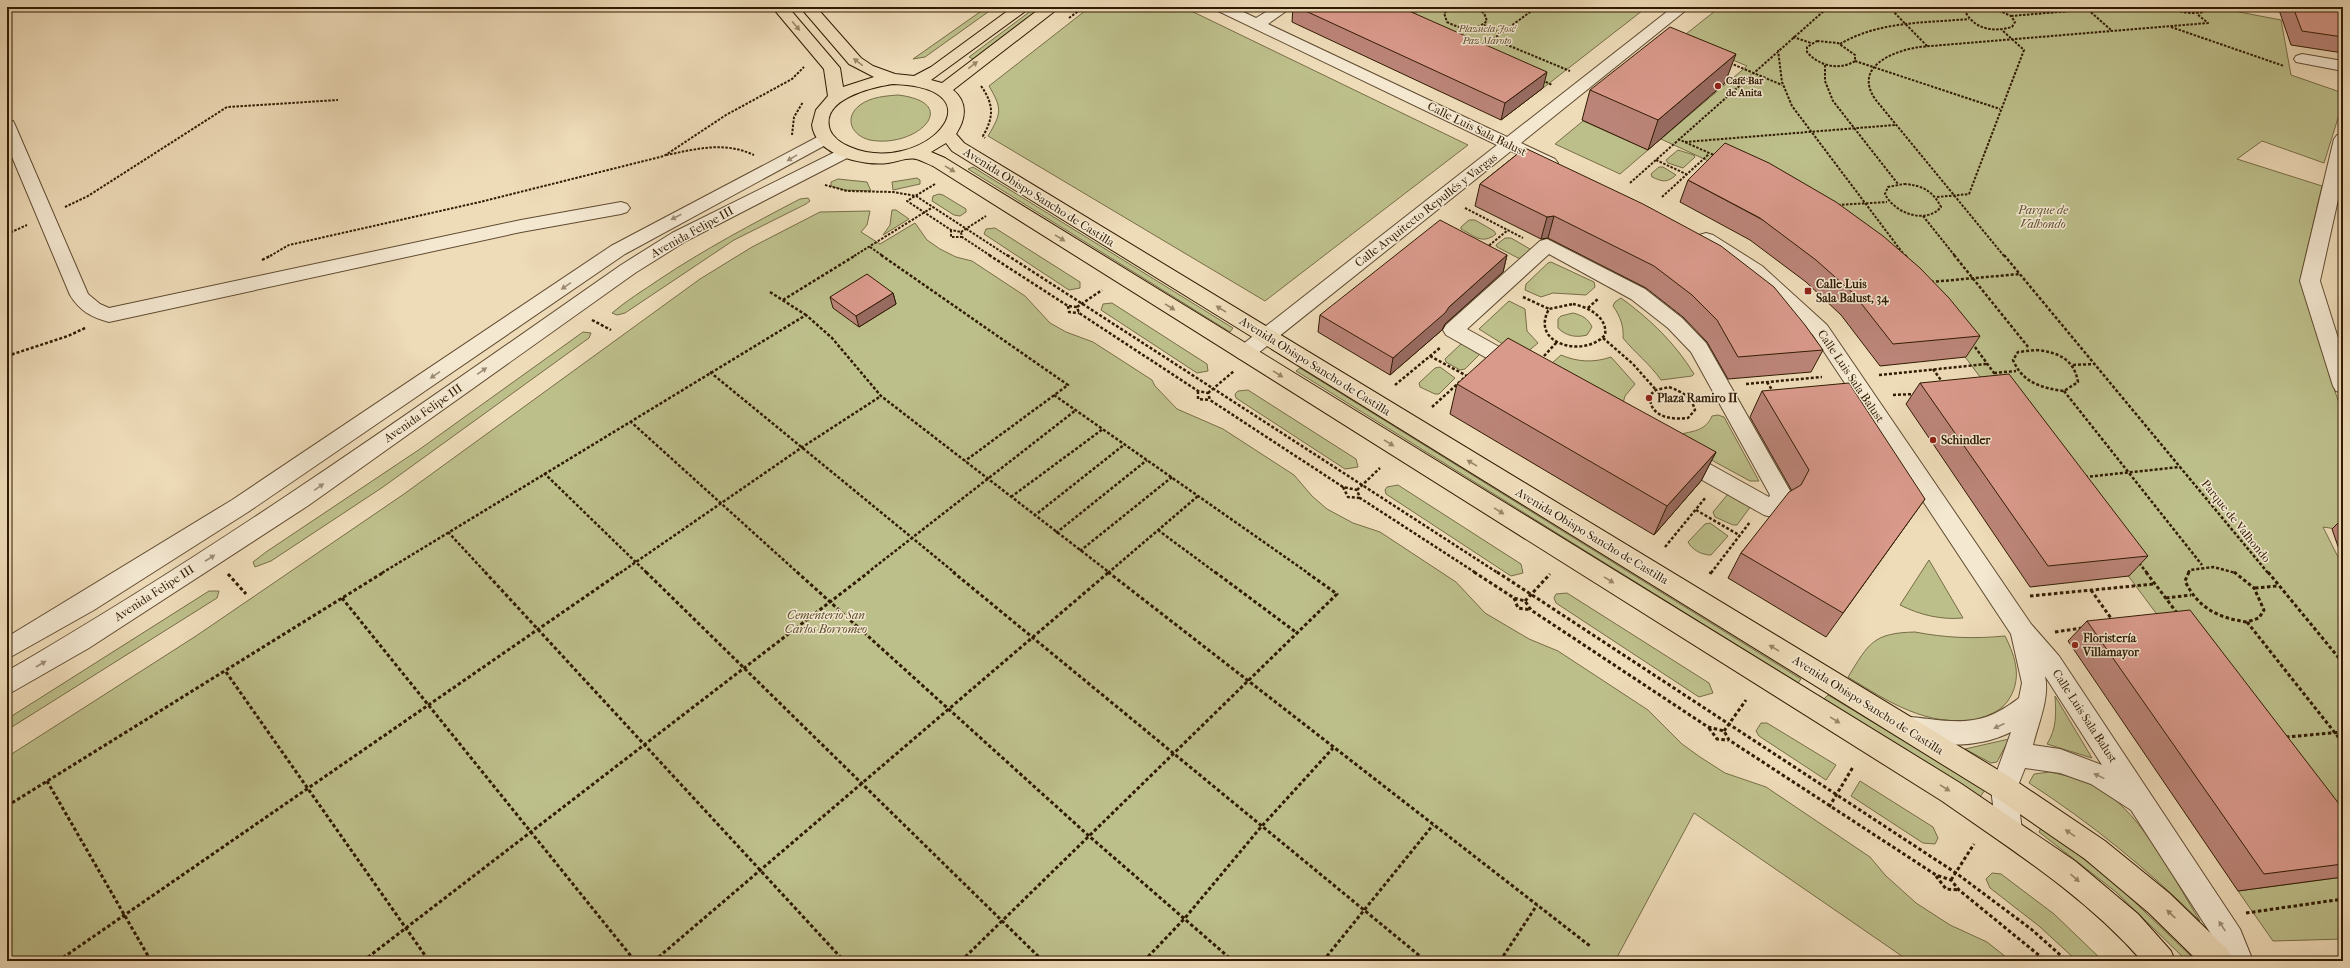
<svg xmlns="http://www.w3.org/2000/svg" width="2350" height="968" font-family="'IM FELL French Canon',serif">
<rect width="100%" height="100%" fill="#eedbb8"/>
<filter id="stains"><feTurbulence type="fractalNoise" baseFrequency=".005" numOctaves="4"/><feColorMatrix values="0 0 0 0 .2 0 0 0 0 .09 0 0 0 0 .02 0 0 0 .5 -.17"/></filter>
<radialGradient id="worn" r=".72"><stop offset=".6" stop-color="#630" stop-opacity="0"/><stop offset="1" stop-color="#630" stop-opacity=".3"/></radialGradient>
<path fill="#bdbf8b" stroke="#776d46" d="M987 7H995L925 57 913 59Z
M1036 7H1042L973 59 969 57Z
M1090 7H1183L1468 145 1265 301 988 136C1002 113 1002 108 989 86Z
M1361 7H1647L1543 88Z
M1720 7H2233L2234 11 2281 20 2291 75 2343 93V102L2324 163 2262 141 2237 159 2322 186 2301 276 2331 381 2343 413 2341 443 2343 449V530L2323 527 2343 567V864L1951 338 1717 165 1661 139 1747 66 1681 38Z
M898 95C964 103 916 149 870 140 852 136 843 118 860 105 871 97 885 96 898 95Z
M1583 121 1648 150 1620 174 1555 144Z
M1678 150 1694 155 1695 157 1683 168 1668 163 1666 160Z
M973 167 1233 328 1230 332 968 169Z
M1659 167H1663L1676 175C1667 183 1663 182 1652 177L1651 174Z
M917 178 920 180V184L893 190 892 182Z
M838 179 867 182 871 191 845 190 831 186V182Z
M939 194 943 195 966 209V212L960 216 954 215 932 201 933 196Z
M808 198 810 201 806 204 734 240 625 313 617 315 612 313C627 300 644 290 660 279 705 249 752 224 800 199Z
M892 210H896L909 219 883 235 890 225Z
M870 211 867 225 861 232 880 244 915 223 927 240 940 249 956 257 972 261 1025 296 1050 323 1066 332 1093 342 1152 380 1155 386 1177 409 1223 429 1294 475 1312 496 1327 509 1353 523 1380 532 1456 582 1485 613 1529 639 1558 651 1648 710 1682 744 1700 757 1725 773 1766 787 1870 857 1885 875 1916 903 1950 925 1987 942 2011 961H1909L1694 813 1615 961H7V757L196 636 404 494 700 279 752 247 820 212Z
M1469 220H1475L1494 231 1496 234C1482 245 1475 236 1461 229V227Z
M995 228 1080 282V288L1069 290 984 234 986 229Z
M1505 238H1511L1530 249 1532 253 1524 259 1518 258 1497 247 1496 245Z
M1551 262 1594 282 1595 287 1586 295 1553 293 1541 297 1525 290 1526 284 1548 263Z
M1621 298C1650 319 1675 343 1694 374L1692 376 1661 380C1650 364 1635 353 1623 338 1624 326 1620 316 1613 306L1615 302Z
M1509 301 1525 309 1527 331 1538 343 1526 353H1517L1479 329Z
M1112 303 1207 364 1208 371 1197 373 1101 310 1103 304Z
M1573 313C1581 315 1588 318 1592 327L1587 335C1576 338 1566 336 1558 328V319L1561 316Z
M583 332 591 333 589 338 383 487 271 561 255 567 253 562 266 552 420 449Z
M1461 344H1466L1480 354 1465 369 1460 370 1446 362 1445 359Z
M1561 355C1577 362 1594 363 1611 357L1635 384 1625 396 1623 403 1551 364Z
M1440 367 1455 378 1439 394H1435L1420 387 1419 383 1435 368Z
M1300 368 1801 679 1798 683 1296 371Z
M1248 390 1356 459 1358 467 1345 469 1236 398 1235 394 1238 391Z
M1718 415 1724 417 1759 481H1750L1682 444 1681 434C1695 431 1706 430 1712 416Z
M1398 485 1521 564 1523 573 1511 576 1386 494 1385 490 1387 487Z
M1728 494 1751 506 1737 525H1733L1715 517 1713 512Z
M1710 523 1728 536 1711 555C1702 555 1692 550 1688 542L1705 524Z
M1929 560 1963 618C1941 620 1920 615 1900 605Z
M209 591H219L217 598 7 730V719Z
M1567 593 1709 683 1713 693 1699 697 1556 603 1554 598 1556 594Z
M1915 632C1946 638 1974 639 2005 636 2016 658 2023 680 2007 702 1999 712 1988 716 1976 719 1928 728 1887 701 1848 677 1869 643 1873 633 1915 632Z
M1828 695 1985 790 1980 797 1824 699Z
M2055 696 2092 758 2047 744C2057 728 2056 714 2055 696Z
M1761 723H1767L1836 765 1826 780 1759 736 1756 731Z
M2009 739 1997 762 1991 763 1965 749Z
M2050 772C2068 776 2087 780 2102 790 2145 818 2173 878 2200 921 2147 869 2091 823 2029 783L2034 774Z
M1860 781 1933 827 1938 838 1935 844 1923 843 1851 796Z
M2042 826 2117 885 2196 961H2187L2116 892 2039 832Z
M1992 873 2001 874 2054 914 2103 961H2077L2039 926 1990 888 1986 879Z
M2343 877V939L2273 941 2238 891Z"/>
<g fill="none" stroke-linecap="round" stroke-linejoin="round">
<g stroke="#604b30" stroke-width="2">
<path id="minor" d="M1213 7H1233L1256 18 1274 7H1292L1268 24 1507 137 1673 7H1690L1521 143 1555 159 1558 163 1555 167H1543L1511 151 1252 358 1245 360 1238 358 1235 353 1238 348 1497 145 1216 10Z
M2302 54 2343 61V71L2296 62 2294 59 2296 56Z
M7 120 13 121 15 125 88 294 100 304 109 308 521 220 621 202 627 204 630 208 627 212 621 214 521 232 109 322C91 317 80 311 70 295L7 145Z
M825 133 831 134 834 138 831 142 625 254 248 512 94 610 7 659V637L232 500 611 246Z
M2343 134V177L2320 281 2343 354V393L2336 391 2333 386 2300 281 2334 139 2337 135Z
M845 147 851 148 854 152 851 156 686 241 635 273 309 505 89 648 7 695V671C220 548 420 405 621 265L672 233Z
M1706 233 1713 235 1762 266 1827 325 2031 624 2059 656 2240 929 2253 961H2225L2220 948 2131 810 2091 784 2060 773 2025 768 2017 788 2022 831 2019 840 2009 844 1999 840 1996 831 1991 788 2011 732C1977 749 1931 748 1896 735L1892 727 1896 719C1907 715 1917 718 1929 719 1968 724 1988 722 2019 698L2022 683 2011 634 1813 335 1748 274 1699 243 1697 239 1699 235ZM2045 676 2102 765 2060 749 2033 745C2038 724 2050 698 2045 676Z
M1547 239 1645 289 1682 318 1706 343 1793 496C1786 509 1780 520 1764 515L1446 335 1443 330 1446 325 1540 241ZM1549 254 1631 299 1668 328 1691 352 1770 495 1769 497 1467 329Z"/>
</g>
<g stroke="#311b02" stroke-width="2">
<path id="major" d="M772 7H788L840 68 843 87 874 77 849 64 800 7H816L861 58 873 66 895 74 914 76 931 67 1013 7H1031L931 80 942 83 1042 7H1060L953 90C968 102 966 119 956 134L964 143 2013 779 2105 841 2169 893 2229 951 2233 961H2198L2149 913 2085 859 1995 797 952 151 946 143 931 152 945 158 1960 783 2075 861 2138 914 2171 951 2175 961H2142C2085 896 2012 850 1942 801L933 166C928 164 921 160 916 159 908 157 896 162 888 163 863 166 816 156 812 125L816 110 828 96 824 69ZM893 84C1006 88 922 178 850 147 843 144 833 138 830 130 819 99 873 87 893 84Z"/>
</g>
<path stroke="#311b02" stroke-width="2" stroke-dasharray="2.5 1.5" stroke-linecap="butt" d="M1440 7 1447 10
M1453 7 1444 13 1447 22C1460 29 1475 32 1487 21L1484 13 1472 7
M1537 7 1493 39 1570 71
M1889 7 1927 46
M1975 7 1969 8 1966 13C1976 30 1994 32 2012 27L2015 22 2011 16 1991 7
M2085 7 2111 30
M2169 7C2180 13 2192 14 2204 12L2208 7
M1412 14 1423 7
M2011 16 2118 7
M1069 18 1084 7
M1484 25 1501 33
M2171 27 2284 66
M1793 37 1811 43
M1817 41 1838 43 1855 55V61C1839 71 1819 66 1807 52V47Z
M1840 44C1879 21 1925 23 1969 19
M1482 46 1493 39
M1778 50 1782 82 1792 106 1905 256
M1855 61 2000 109
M1730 63 1782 85
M1825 65V81L1833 101 1898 184
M1725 77 1741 83
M1542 80 1552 85
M981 86C994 104 994 117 983 136L985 138
M792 135 794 117 803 102
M1678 139 1716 156
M1685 142 1895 125
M666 155C697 149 724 141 754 155
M1656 160 1686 174
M1630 183 1826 9 1845 7
M935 184 907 201 951 230 961 232 962 237 991 256
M1904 184C1922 185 1933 191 1941 207 1926 225 1894 213 1885 194L1888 187Z
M825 185 847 191 893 192 916 196 1008 256
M1662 197 1709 154
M1937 197 1969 194 2024 50 2002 30
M1838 205 1887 202
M65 207 88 196 227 107 338 100
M1465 208 1523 238
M1923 216 1955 256
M951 230V237H962
M961 232 986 216
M7 234 27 225
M870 247 883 256
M1486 248 1508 230
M270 256 289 245 480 202 664 156 726 115 792 79 804 67
M854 256 933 207
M2004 256 1875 99C1853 66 1894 51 1919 47L2208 23 2197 14"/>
<path stroke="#311b02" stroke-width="2.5" stroke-dasharray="3 2" stroke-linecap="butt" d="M881 255 1068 385 965 461
M989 255 1068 306 1077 307 1079 313 1198 391 1208 393 1210 400 1343 487 1357 490 1360 498 1476 573
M1007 255 1498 573
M1905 255 1907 258
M1954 255 2029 348
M2004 255 2268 573
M262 260 272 255
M1931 282 2020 274
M770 292 806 315
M1523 297 1549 309
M783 300 856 255
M1573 304C1588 307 1608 317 1605 335 1585 358 1529 345 1549 309Z
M1068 306 1069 312 1079 313
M1077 307 1102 290
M1588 308 1599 298
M592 320 611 330
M1603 338 1633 364 1656 390
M1972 343 1997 377
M2036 350C2058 352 2074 359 2078 382L2064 391C2041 388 2022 382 2013 360L2018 352Z
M7 356 68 336 85 328
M1430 356 1467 376
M1544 356 1557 342
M2073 365 2094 364
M1933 369 1943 383
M710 372 955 573
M1994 373 2016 371
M1879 375 1987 364
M1767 382 1774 393
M1746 384 1822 377
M1395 385 1441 347
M1669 387C1682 392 1691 396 1695 410L1688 418C1670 420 1649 417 1650 395L1656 390Z
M1198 391V399L1210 400
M2064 391 2202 565
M1208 393 1234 371
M1054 395 1308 573
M1893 395 1914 394
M1693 400H1702
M1432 407 1464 378
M630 421 798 573
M544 473 647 573
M2085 477 2180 467
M1343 487 1348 497 1360 498
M1357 490 1380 468
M1011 497 1103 429
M1696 510 1739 535
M1034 516 1125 444
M1158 530 1216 573
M448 532 486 573
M1056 533 1147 460
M1665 547 1706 497
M1080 551 1172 477
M2139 563 2147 573
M382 573 806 315 832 338 881 396 1110 573
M620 573 801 448 881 396
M867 573 1076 410
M1108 573 1198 496
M1711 573 1750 522
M2188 573 2190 570 2213 567 2236 573"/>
<path stroke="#311b02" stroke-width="3" stroke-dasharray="3.5 2.5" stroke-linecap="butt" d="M485 572 844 961
M646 572 1043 961
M797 572 1089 836 1233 961
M953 572 1426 961
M1108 572 1590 946
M1215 572 1297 633
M1474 572 1514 598 1525 601 1531 610 1708 727 1724 731 1729 740 1936 875 1951 880 1959 890 2046 961
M1497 572 1956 873 2031 929 2067 961
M2146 572 2177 613
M2189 572 2185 581C2198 608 2218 618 2247 622
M2234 572 2254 588 2264 610 2259 618 2247 622
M2268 572 2343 663
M228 574 246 594
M1710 574 1711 572
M2255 588 2277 586
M2091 590 2113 621
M2030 596 2154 584
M342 598 635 961
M1514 598 1518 608 1531 610
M2166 598 2191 595
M1525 601 1550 574
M2247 622 2343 743
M2055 632 2082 628
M226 672 429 961
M1709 728 1717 739 1728 740
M1724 731 1746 700
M2286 737 2343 732
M47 781 151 961
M7 806 384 572
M1829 807 1853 767
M1936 876 1946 889 1959 890
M1951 880 1974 844
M2246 913 2343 899
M58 961 621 572
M363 961 869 572
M654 961 1109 572
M961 961 1337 594 1306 572
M1144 961 1185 918 1261 827 1333 748
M1323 961 1433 825
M1500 961 1537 905"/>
<use href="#minor" fill="#f4e8d1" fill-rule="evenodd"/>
<use href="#major" fill="#eedbb8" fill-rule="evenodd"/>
</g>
<path fill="#bb8478" stroke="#311b02" d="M1293 7H1406L1404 9 1543 88 1501 120 1292 22Z
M2278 7H2343V53L2291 45Z
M1725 83 1648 150 1582 120 1590 90Z
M1525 148 1823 350 1811 372 1728 379 1707 342 1683 317 1646 288 1548 238 1541 239 1475 206 1480 184Z
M1688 180 1980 336 1966 357 1880 366 1841 315 1806 282 1750 240 1680 202Z
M2343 181V207L2338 206Z
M1507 255 1503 272 1445 324 1442 330 1390 375 1318 332 1320 315Z
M893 293 896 304 859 327 833 308 830 297Z
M2343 336V342L2341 338Z
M1920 383 2148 556 2129 576 2030 587 1906 404Z
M1457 384 1716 452 1701 481 1654 535 1450 414Z
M1762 391 1925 499 1826 637 1728 578 1741 553 1792 491 1750 417Z
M2338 523 2343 524V558H2342L2332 529Z
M2087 621 2343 809V877L2238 891 2068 641Z"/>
<path fill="#986b61" stroke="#311b02" d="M1736 54 1725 83 1648 150 1658 120Z
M1547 72 1543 88 1501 120 1505 103Z
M1554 216 1548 238 1541 239 1547 217Z
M1507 255 1503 272 1445 324 1442 330 1390 375 1393 358 1449 307Z
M893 293 896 304 859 327 856 316Z
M1716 452 1701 481 1654 535 1667 506Z"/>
<path fill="#d9998b" stroke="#311b02" d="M1297 7H1400L1547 72 1505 103Z
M2293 7H2343V37L2302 31Z
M1670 27 1736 54 1658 120 1590 90Z
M1725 143 1769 163 1836 202 1883 236 1920 268 1949 298 1980 336 1893 344 1853 293 1816 260 1760 218 1688 180Z
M1525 148 1643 204 1721 246 1774 287 1805 325 1823 350 1738 357 1717 320 1692 295 1654 266 1554 216 1547 217 1480 184Z
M1440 220 1507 255 1449 307 1445 313 1393 358 1320 315Z
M867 274 893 293 856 316 830 297Z
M1508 338 1716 452 1667 506 1457 384Z
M2009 374 2148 556 2048 566 1920 383Z
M1849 383 1925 499 1843 613 1741 553 1789 492 1801 485 1809 470 1762 391Z
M2338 523 2343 524V536Z
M2190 610 2343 809V864L2264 874 2087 621Z"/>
<defs><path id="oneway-solid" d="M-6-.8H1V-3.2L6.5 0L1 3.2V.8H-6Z"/></defs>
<g fill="#998566">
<use href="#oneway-solid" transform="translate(796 26) rotate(50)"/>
<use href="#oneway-solid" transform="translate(858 62) rotate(-142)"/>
<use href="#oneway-solid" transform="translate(973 65) rotate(-37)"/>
<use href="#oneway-solid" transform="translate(950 169) rotate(31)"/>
<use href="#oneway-solid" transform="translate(1060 238) rotate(32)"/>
<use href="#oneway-solid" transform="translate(1170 307) rotate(32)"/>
<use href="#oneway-solid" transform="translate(1221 309) rotate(-148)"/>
<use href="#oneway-solid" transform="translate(1278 374) rotate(32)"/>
<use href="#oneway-solid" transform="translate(1389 443) rotate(32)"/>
<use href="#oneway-solid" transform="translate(1472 463) rotate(-149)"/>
<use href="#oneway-solid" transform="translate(1499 511) rotate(32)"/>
<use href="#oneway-solid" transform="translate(1609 580) rotate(32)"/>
<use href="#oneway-solid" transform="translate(1774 648) rotate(-149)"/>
<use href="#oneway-solid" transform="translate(1835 720) rotate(32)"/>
<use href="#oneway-solid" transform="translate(1945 788) rotate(32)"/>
<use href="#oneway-solid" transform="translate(2070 833) rotate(-146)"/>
<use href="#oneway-solid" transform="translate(2075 878) rotate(41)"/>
<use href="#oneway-solid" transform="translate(2171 914) rotate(-137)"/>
</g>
<g fill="#9c8c74">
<use href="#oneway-solid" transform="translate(792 158) rotate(149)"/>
<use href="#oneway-solid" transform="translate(676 217) rotate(152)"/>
<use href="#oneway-solid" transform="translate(566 286) rotate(146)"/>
<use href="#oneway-solid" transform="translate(482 371) rotate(-35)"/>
<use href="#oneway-solid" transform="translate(435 375) rotate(146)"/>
<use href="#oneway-solid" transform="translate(319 487) rotate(-35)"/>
<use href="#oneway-solid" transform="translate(210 558) rotate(-33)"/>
<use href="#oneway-solid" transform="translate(41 664) rotate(-30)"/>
<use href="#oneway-solid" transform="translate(1999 726) rotate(156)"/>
<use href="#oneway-solid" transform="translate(2099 776) rotate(-154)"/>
<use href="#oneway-solid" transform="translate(2222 926) rotate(-123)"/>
</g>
<g fill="#8f2418" stroke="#f4e8d1" stroke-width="1.5">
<circle cx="1718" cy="86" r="4"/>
<rect x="1804" y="287" width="8" height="8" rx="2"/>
<circle cx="1649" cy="398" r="4"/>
<circle cx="1933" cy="440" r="4"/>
<circle cx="2075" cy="645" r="4"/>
</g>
<g text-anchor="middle" stroke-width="3" stroke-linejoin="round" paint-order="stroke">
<g font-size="10" font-style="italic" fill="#5b4c2b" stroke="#f4e8d1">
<text x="1487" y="32">Plazuela José<tspan x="1487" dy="12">Paz Maroto</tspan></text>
</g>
<g font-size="10" font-weight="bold" fill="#311b02" stroke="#f4e8d1" text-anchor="start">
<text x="1726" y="84">Café-Bar<tspan x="1726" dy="12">de Anita</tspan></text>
</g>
<g font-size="12" fill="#311b02" stroke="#f4e8d1">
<text transform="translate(1477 129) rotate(26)" y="4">Calle Luis Sala Balust</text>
<text transform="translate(1039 197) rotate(32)" y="4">Avenida Obispo Sancho de Castilla</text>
<text transform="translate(1426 210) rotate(-38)" y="4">Calle Arquitecto Repullés y Vargas</text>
<text transform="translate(692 232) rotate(-29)" y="4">Avenida Felipe III</text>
<text transform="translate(1315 366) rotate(32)" y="4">Avenida Obispo Sancho de Castilla</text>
<text transform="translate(1851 376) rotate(56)" y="4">Calle Luis Sala Balust</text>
<text transform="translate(423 413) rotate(-35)" y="4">Avenida Felipe III</text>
<text transform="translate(2236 521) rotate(51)" y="4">Parque de Valhondo</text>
<text transform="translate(1592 536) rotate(31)" y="4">Avenida Obispo Sancho de Castilla</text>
<text transform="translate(154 593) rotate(-33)" y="4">Avenida Felipe III</text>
<text transform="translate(1868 705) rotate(32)" y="4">Avenida Obispo Sancho de Castilla</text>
<text transform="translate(2085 716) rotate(57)" y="4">Calle Luis Sala Balust</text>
</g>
<g font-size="12" font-style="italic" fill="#5b4c2b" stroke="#f4e8d1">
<text x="2043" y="214">Parque de<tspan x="2043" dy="14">Valhondo</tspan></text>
<text x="826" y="619">Cementerio San<tspan x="826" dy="14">Carlos Borromeo</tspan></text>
</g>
<g font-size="12" font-weight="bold" fill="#311b02" stroke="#f4e8d1" text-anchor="start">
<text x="1816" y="288">Calle Luis<tspan x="1816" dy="14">Sala Balust, 34</tspan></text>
<text x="1657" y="402">Plaza Ramiro II</text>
<text x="1941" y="444">Schindler</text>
<text x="2083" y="642">Floristería<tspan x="2083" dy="14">Villamayor</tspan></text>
</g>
</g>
<rect width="2350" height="968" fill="none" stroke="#eedbb8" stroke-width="24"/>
<rect x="8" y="8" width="2334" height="952" fill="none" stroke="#311b02" stroke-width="2"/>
<rect x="12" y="12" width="2326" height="944" fill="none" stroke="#311b02"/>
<rect width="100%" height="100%" filter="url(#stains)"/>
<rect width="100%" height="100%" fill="url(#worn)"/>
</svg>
